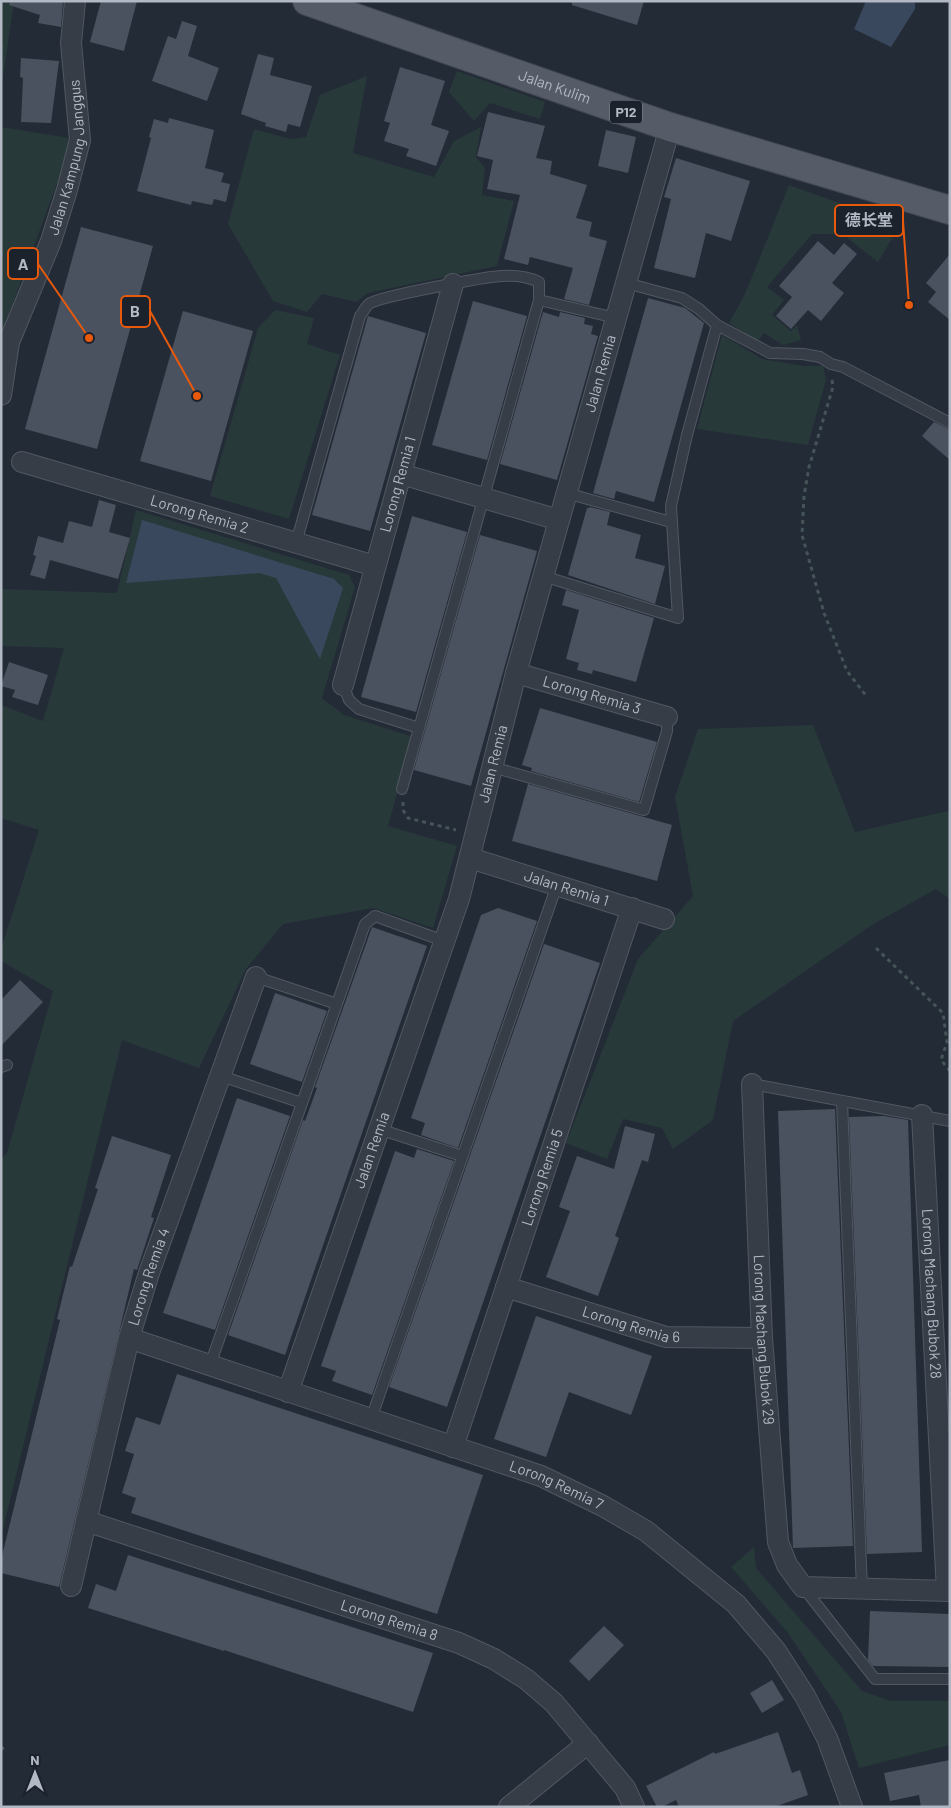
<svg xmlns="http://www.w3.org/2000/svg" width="951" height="1808" font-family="Barlow,'Noto Sans SC',sans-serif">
<rect width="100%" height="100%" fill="#232b37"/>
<path fill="#28393a" d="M1 1H14L1 91Z
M457 71 545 102 540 119 490 103 474 121 449 92Z
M367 76 353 153 434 177 454 141 481 127 476 157 485 168 482 195 514 201 497 266 368 293 356 302 322 294 307 312 273 301 228 224 254 129 291 139 306 137 320 95Z
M1 127 69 138 62 170 1 335Z
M789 185 900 225 878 262 842 234H812L767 287 784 300 772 315 791 331 797 325 801 340 783 345 764 333 758 341 729 323 745 294Z
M275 310 314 318 307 344 340 355 289 519 210 496 258 328Z
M722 335 762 359 804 366H823L826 380 808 445 697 429Z
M136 510 349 575 355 587 322 698 344 715 413 737 388 826 457 846 433 928 373 908 283 924 246 969 199 1068 122 1040 1 1537V1159L7 1153 53 991 1 961V949L39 830 1 818V705L43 721 64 648 1 646V589L117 593Z
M813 725 855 832 948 811 950 813V899L936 889 872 925 733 1021 713 1120 673 1149 662 1128 623 1119 607 1159 566 1143 638 959 693 896 675 797 698 729Z
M754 1547 756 1568 862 1691 891 1701H950V1745L859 1768 841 1712 788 1633 731 1567Z"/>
<path fill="#3a485e" d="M866 1H915V9L891 47 854 29Z
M142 520 334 579 343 588 320 659 276 578 259 573 126 583Z"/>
<path fill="#4a5260" d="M10 1H63L61 27 38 23 40 15 9 5Z
M101 1H137L124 51 90 42Z
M572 1H644L637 25 572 5Z
M182 21 197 26 188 56 219 68 207 101 152 81 168 36 176 39Z
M258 54 274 58 270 75 312 86 300 127 288 124 286 132 265 126 266 123 241 114Z
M21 58 59 61 51 123 21 122 23 78 20 77Z
M400 67 445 81 431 125 449 131 436 166 406 156 409 149 384 141 390 123 384 121Z
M488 112 545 126 536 158 552 161 550 174 587 185 576 218 592 222 589 236 607 241 589 305 564 299 573 268 530 257 528 265 504 259 520 195 487 189 493 160 477 156Z
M169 118 214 130 205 168 224 173 221 182 230 184 226 202 214 199 212 205 192 201 191 205 137 191 151 138 149 137 154 119 168 123Z
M606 130 636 137 628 173 598 166Z
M676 158 750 181 731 241 706 233 695 278 654 268 671 199 664 197Z
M81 227 153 246 97 449 25 429Z
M818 241 834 255 844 243 857 254 832 283 844 293 821 321 808 310 791 329 776 316 792 297 779 286Z
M950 254V320L928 302 936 292 926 283Z
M648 298 685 308 704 323 654 502 616 491 614 499 593 493Z
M473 301 527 316 487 460 432 445Z
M183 311 253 331 211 481 140 461Z
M543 312 559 317 560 312 585 318 584 324 593 326 591 334 598 336 557 480 500 464Z
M368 316 426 333 370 531 312 515Z
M934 422 950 430V460L922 436Z
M99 500 116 505 109 532 130 538 118 579 50 560 45 579 30 575 36 556 33 555 38 536 63 543 69 521 92 527Z
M590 507 610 512 607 525 641 535 635 558 665 566 655 604 568 575 587 508H589Z
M412 516 467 532 416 712 361 697Z
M480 535 537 551 471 786 414 770Z
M566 590 654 618 636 682 593 670 592 674 577 670 579 663 566 659 579 610 562 605Z
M9 662 48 675 38 705 12 697 15 690 1 686Z
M540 708 657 742 639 802 531 771 532 768 522 765Z
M528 784 672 825 657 881 512 841Z
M498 908 537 921 458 1148 421 1135 425 1123 411 1118 481 915Z
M372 927 427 946 285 1355 228 1335 303 1120 305 1121 317 1088 315 1087Z
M544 944 600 963 447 1407 389 1387Z
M20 980 43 1002 1 1046V1000Z
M275 993 327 1011 302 1082 250 1064Z
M237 1098 290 1116 215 1330 163 1313Z
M835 1109 853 1546 793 1548 778 1111Z
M884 1116 908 1120 922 1552 867 1554 849 1117Z
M625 1126 655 1134 648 1162 642 1160 615 1236 619 1238 598 1296 546 1277 570 1211 559 1207 577 1156 614 1169Z
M112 1136 171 1155 151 1217 154 1218 137 1270 134 1269 59 1587 1 1573V1560L60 1320 57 1319 70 1266 72 1267 98 1189 95 1188Z
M417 1149 454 1161 372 1395 332 1381 336 1371 321 1366 395 1151 414 1158Z
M536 1316 652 1356 631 1415 569 1392 546 1457 494 1439Z
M177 1374 483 1475 437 1614 131 1513 136 1498 122 1493 134 1454 125 1451 136 1417 160 1425Z
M128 1555 433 1653 413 1712 224 1650V1651L88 1608 96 1584 116 1591Z
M870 1611 950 1614V1667L873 1666 868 1660Z
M604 1626 624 1645 589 1681 569 1661Z
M772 1680 784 1700 762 1713 750 1693Z
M778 1732 792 1773 800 1770 808 1795 774 1807H679L676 1800 662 1807H657L646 1786 714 1752 715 1754Z
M950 1760V1807H921L919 1795 890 1801 884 1773Z"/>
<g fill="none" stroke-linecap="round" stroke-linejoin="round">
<g stroke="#525862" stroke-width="12">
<path id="service" d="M626 283 682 298 699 309 717 325 770 353 803 354 820 357 831 364 843 367 950 423
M566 493 671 522
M296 543 360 316C363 313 365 307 369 304 376 297 485 277 501 276 515 275 527 276 539 282V300L616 318
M543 576 678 618 671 506 687 435 717 325
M343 685 349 700 359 709 419 728
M492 767 644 810 667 731V717
M402 789 539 300
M256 977 337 1004
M1 1067 7 1065
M221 1076 302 1103
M752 1084 950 1121
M842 1102 862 1589
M379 1129 462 1156
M210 1365 365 924 375 916 444 941
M371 1419 557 885
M803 1587 875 1679H950"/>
</g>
<g stroke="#525862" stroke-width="22">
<g id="minor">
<path id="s1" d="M1 395 9 342 51 241 67 190 80 140 71 43 75 1"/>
<path id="s2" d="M22 462 375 566"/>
<path d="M401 474 559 520"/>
<path id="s3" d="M516 673 667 717"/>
<path id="s4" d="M343 685 453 284"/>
<path id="s5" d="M470 858 664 919"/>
<path id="s6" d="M752 1084 762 1338 778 1542 787 1565 803 1587 950 1591"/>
<path id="s7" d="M922 1115 947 1591"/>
<path id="s8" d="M506 1287 666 1337 762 1338"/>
<path id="s9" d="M129 1338 541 1476 603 1506 646 1531 736 1604 776 1651 805 1696 827 1738 852 1807"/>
<path id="s10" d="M288 1392 459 899 516 673 670 127"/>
<path id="s11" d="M453 1447 632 908"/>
<path id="s12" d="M86 1521 459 1643 494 1659 526 1679 554 1703 625 1788 634 1807"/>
<path id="s13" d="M71 1586 129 1338 149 1273 256 977"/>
<path d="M509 1807 588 1743"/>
</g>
</g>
<g stroke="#404651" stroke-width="30">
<g id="primary">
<path id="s14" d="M307 1 670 127 950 210"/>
</g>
</g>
<path stroke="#455457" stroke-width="3" stroke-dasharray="4 4" stroke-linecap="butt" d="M832 380 833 387 809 467 804 496 802 535 824 613 847 671 867 697
M403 802V810L408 818 456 830
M876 948 943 1013 947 1042 941 1060 950 1071
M1 1750 5 1746"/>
<use href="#service" stroke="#373d47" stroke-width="10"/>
<use href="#minor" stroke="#373d47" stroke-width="20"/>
<use href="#primary" stroke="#555c67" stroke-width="28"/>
</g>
<g text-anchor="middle" stroke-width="5" stroke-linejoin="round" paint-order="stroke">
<rect fill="#1c222c" stroke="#858b96" stroke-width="1" x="610" y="100.5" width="32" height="23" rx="4"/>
<g font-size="14" font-weight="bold" fill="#b2b8c4">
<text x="626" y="117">P12</text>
</g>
<g font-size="15" fill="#b2b8c4" stroke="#1c222c">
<text dy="5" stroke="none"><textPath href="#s14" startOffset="262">Jalan Kulim</textPath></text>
<text dy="5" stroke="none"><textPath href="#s1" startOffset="249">Jalan Kampung Janggus</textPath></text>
<text dy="5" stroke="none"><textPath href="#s10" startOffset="1066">Jalan Remia</textPath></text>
<text dy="5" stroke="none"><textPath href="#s4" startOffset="208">Lorong Remia 1</textPath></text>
<text dy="5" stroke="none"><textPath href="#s2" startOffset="185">Lorong Remia 2</textPath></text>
<text dy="5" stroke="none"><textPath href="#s3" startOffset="79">Lorong Remia 3</textPath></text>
<text dy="5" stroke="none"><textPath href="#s10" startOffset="661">Jalan Remia</textPath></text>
<text dy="5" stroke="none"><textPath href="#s5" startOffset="101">Jalan Remia 1</textPath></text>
<text dy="5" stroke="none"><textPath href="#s10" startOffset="256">Jalan Remia</textPath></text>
<text dy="5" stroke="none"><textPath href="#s11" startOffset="284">Lorong Remia 5</textPath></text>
<text dy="5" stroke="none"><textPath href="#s13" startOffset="319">Lorong Remia 4</textPath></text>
<text dy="5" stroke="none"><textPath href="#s7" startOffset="179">Lorong Machang Bubok 28</textPath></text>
<text dy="5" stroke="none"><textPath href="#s8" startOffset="131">Lorong Remia 6</textPath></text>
<text dy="5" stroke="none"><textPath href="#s6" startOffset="256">Lorong Machang Bubok 29</textPath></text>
<text dy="5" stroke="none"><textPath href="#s9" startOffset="452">Lorong Remia 7</textPath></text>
<text dy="5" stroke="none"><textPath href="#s12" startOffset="319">Lorong Remia 8</textPath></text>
</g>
</g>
<path fill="none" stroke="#e8590c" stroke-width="2" d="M909 305L903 221M89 338L38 264M197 396L150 311"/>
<g fill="#e8590c" stroke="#1c222c" stroke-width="2">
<circle cx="909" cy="305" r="5"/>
<circle cx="89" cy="338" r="5"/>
<circle cx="197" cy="396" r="5"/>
</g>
<g fill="#1c222c" stroke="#e8590c" stroke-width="2">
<rect x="835" y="205" width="68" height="31" rx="5"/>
<rect x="8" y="248" width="30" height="31" rx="5"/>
<rect x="121" y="296" width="29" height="31" rx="5"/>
</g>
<g font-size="16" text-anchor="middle" font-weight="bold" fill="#b2b8c4">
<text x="869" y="226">德长堂</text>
<text x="23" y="270">A</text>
<text x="135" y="317">B</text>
</g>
<rect width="951" height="1808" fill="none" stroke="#b2b8c4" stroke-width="5"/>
<g transform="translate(35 1773)" stroke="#1c222c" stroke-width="4" paint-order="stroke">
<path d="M0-4L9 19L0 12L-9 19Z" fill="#b2b8c4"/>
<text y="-8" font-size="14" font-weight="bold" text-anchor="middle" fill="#b2b8c4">N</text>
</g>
</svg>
